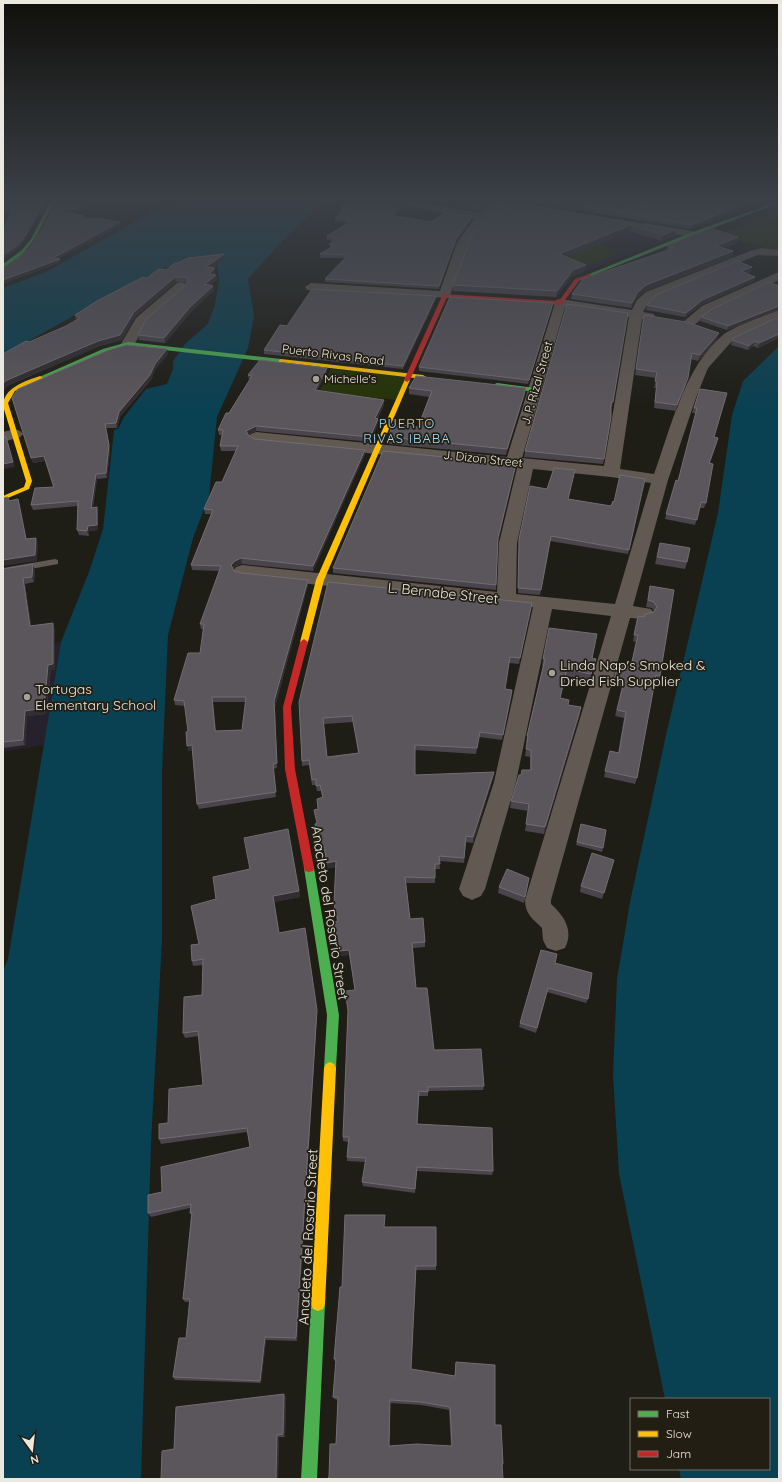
<svg xmlns="http://www.w3.org/2000/svg" width="782" height="1482" font-family="Quicksand,sans-serif">
<rect width="100%" height="100%" fill="#1e1d16"/>
<path fill="#27212d" d="M518 221 684 233 570 277Z
M61 642 44 745 3 752V650Z"/>
<path fill="#263307" d="M779 211V251L718 235Z
M598 244 621 252 590 265 568 257Z
M331 369 406 377 396 400 319 392Z"/>
<path fill="#0a4152" d="M186 200H326L280 243 248 279 254 316 248 348 217 417 209 496 193 538 168 635 162 772V940L151 1143 141 1479H3V971L8 959 61 642 89 572 103 529 114 430 118 429 124 417 146 389 167 384 173 369V361L185 344 208 324 215 305 219 282 217 260 188 261 166 268 124 288 3 355V288L46 272 154 211Z
M779 346V1479H681L679 1469H769V1399H665L619 1174 613 1074 617 979 630 902 666 735 718 513 732 415 743 381Z"/>
<g fill="none" stroke-linecap="round" stroke-linejoin="round">
<path fill="#625952" fill-rule="evenodd" d="M55 559 58 560V564L3 574V568Z"/>
<path fill="#625952" fill-rule="evenodd" d="M386 200H408L479 213 499 200H511L485 219 469 243 449 298 307 290 305 287 311 283 440 291 457 243 474 219 391 203Z
M604 200C616 200 651 199 658 207L653 210 609 203Z
M646 223 692 231 698 234 692 237 642 228 641 226 642 224Z
M762 248 779 250V256L758 255 654 298 647 305 643 312 654 314 655 317 649 321 642 319 620 469 654 474C671 428 684 367 723 335 731 328 768 313 779 310V319L733 340 708 368 697 395 668 480 633 606 651 609 654 613 651 617 644 619 630 618 551 900V904C564 916 574 930 565 948L556 951 547 948 543 940 542 928C533 919 525 914 525 900L611 616 552 609 516 782 485 889 481 896 472 900 463 896 459 889 494 782 533 607 242 577 236 575 233 571 236 567 242 565 497 592 499 543 517 468 256 442 251 440 248 437 251 434 256 432 507 457 556 300 560 299 632 310 637 300 646 292 750 251ZM565 307 629 317 604 466 522 458ZM533 469 611 477 651 483 615 604 516 594 517 543Z
M779 272V280L710 312 693 326 688 327 682 323 702 306Z
M181 282 185 283 187 286 185 289 146 323 133 347H123L121 344 136 318 177 283Z
M15 429 20 431 23 434 20 437 3 442V432Z"/>
<path fill="#4caf50" fill-rule="evenodd" d="M51 200H55C42 226 31 255 3 267V264L22 250 31 239Z
M779 201V203L694 235 591 276 587 275 690 233Z
M128 342 281 359 284 361 281 363 128 346 107 351 42 379 37 378 103 349Z
M497 383 535 388 538 390 535 392 495 386V384Z
M309 864 313 865 314 868 339 1015 336 1068 334 1072 330 1074 326 1072 324 1068 327 1015 304 868 305 865Z
M318 1297 323 1299 325 1304 317 1479H301L311 1304 313 1299Z"/>
<path fill="#ffc107" fill-rule="evenodd" d="M281 359 423 375 426 377 423 379 279 362V360Z
M40 376 43 378 42 379 15 391 8 403 32 481 29 489 3 500V496L24 487 26 481 3 406C3 388 25 381 40 376Z
M405 379 410 380 324 580 308 642 307 644H301L300 642 316 580Z
M330 1062 334 1064 336 1068 325 1304 323 1309 318 1311 313 1309 311 1304 324 1068 326 1064Z"/>
<path fill="#c62828" fill-rule="evenodd" d="M589 274 591 275V276L579 281 562 304 560 305 447 297 410 380 407 382 404 380 443 294 559 301 575 279Z
M304 639 308 642 291 707 295 769 314 868 313 871 309 872 305 871 304 868 285 769 283 707 300 642Z"/>
</g>
<path fill="#4a444c" fill-rule="evenodd" d="M520 200H610L654 207 657 205 655 203 634 200H752L746 202V207L691 229Z
M390 201 405 207 394 216 431 222 471 220 456 242 439 289 325 282V279L345 258H320V254L331 247H330L329 244 334 241 327 240V236L348 223 335 221V218L343 211H341V207Z
M506 201 676 230 675 236 661 241 630 231 566 257 585 271 572 276 556 297 453 291V285Z
M455 203H491L479 211 455 207Z
M738 237 737 243 723 248 733 251 732 257 645 291 636 299 631 308 571 299 572 294 667 251V246Z
M224 254V259L212 268 215 273 214 274 217 279 210 285 213 286 214 290 191 312 165 343 139 340 138 335 186 285V283L185 282H176L135 317 122 340 99 346 7 386 3 391V354L66 326 76 320 75 315 147 278 166 270 178 263Z
M751 272 746 273 755 277 754 281 701 305 685 317 646 310 647 305Z
M779 286V310L727 330 700 321 701 317Z
M436 296V299L403 369 264 354V350L287 326Z
M553 303 552 307 528 384 419 371V367Z
M628 313 612 407H611V417L603 464 524 457 525 451Z
M779 317V338L758 348 753 346 748 350 731 345 732 340Z
M643 321 717 339 698 361 691 359 686 384 676 411 654 408 656 388H654L656 378 635 375Z
M168 354 156 368 151 380 120 417 117 428H106L110 450 107 478 97 479 93 508 98 513V530L89 531V536L79 535 77 530 78 506 33 510 31 505 53 487 45 461 33 463 12 398Z
M327 368V372L317 391 384 400V405L378 418V423L371 442 256 431 249 435V436L255 439 365 450V454L313 571 242 564 236 566 233 569 234 571 241 573 308 580V585L275 707 277 768 273 769 276 797 199 809 197 804 192 751H188V731L185 706 175 705 174 700 200 653 204 629H201L200 624 220 571 192 570 191 565 211 514H205L204 509 222 482 236 451H221L220 446 222 435H219L218 430 250 380H249L248 375ZM213 702H246L242 730 216 731Z
M409 388 525 394 506 455 388 444V437L418 427 429 397 409 394Z
M700 389 714 437 717 443 710 463 706 503 704 508H700L695 525 665 519 676 480 678 481 696 413H692Z
M516 464 515 469 498 541 496 590 333 573V568Z
M574 475 568 499 611 506 614 502 645 479 628 554 550 541 540 595 518 593 519 539 547 489Z
M660 543 687 562 685 569 655 564Z
M3 569 35 570 34 582 25 584 31 626 55 629V670H51L46 714 27 716 25 745 3 748Z
M650 586 674 590 660 676 659 683 655 682 637 778 635 784 604 777 610 751 618 753 624 718 615 716 622 687 613 685 618 664 631 666 636 642 633 641 638 616 644 617 654 611 652 608 646 607Z
M532 603 519 664 509 663 505 689 512 690 502 740 479 737 476 754 415 750V775L494 772 493 778 473 843 466 842 464 863 439 861 440 869H435V883H406L410 919 425 942V947L413 948 416 988 434 1050 484 1086 483 1090 428 1091V1096H419L417 1124 493 1171 492 1175 417 1171 415 1193 363 1186 362 1182 365 1162 347 1161V1157L348 1142 343 1141V1137L348 1012 345 991 355 990 349 955 339 956 334 922 337 921 334 908V903L336 867 328 868 324 851 320 852 315 829V824L317 823 314 810 318 809 322 797 321 791H317L316 785H312L309 765 302 766 299 702ZM353 722 358 753 327 757 324 724Z
M592 658 594 666 590 680 566 676 560 698 580 714 544 834 525 831 528 811 510 808 511 801 521 775 530 770V757L525 756 527 743H526L527 736 543 666H542L543 659Z
M581 824 603 848 602 852 576 845Z
M614 860 602 899 580 892 581 886Z
M529 878 524 903 498 893 499 887Z
M299 891 300 897 274 902 279 933 317 1015 297 1341 266 1340 261 1383 175 1380 173 1377 186 1338 189 1302H185L183 1299 191 1215 190 1213V1208L151 1217 148 1213 162 1192 250 1147 247 1132 161 1144 159 1139 168 1123 203 1085 199 1036 185 1038 183 1033 202 995 203 965 193 966 192 961 199 944 191 906Z
M555 963 588 999 586 1003 547 992 536 1033 519 1027 520 1023Z
M385 1227 436 1266V1270H416L411 1369 455 1376V1365L456 1362 495 1425 503 1464 502 1466 329 1477 336 1444 338 1400 334 1399 333 1397 336 1362H335L334 1359 342 1287ZM390 1403 421 1405 449 1410 451 1446H389Z
M286 1397 285 1437H279L278 1479H161L174 1449Z"/>
<path fill="#312d30" d="M45 200H48L27 237 19 248 3 259V255Z
M86 200 87 210 60 215 59 211Z
M489 200H491V203L479 211V207Z
M742 200H752L740 205 741 201Z
M747 202 746 207 691 229 692 225Z
M405 204V207L390 218V215Z
M12 209 13 213 3 214V210Z
M472 217 471 220 456 242 439 289V286L456 239Z
M120 222 121 226 54 261 60 259V263L3 284V280L53 258Z
M631 225 630 231 558 260 559 254Z
M676 230 675 236 661 241 663 235Z
M738 237 737 243 715 251 716 246Z
M733 251 732 257 645 291 636 299 631 308 632 303 637 293 646 285Z
M224 254V259L207 272 206 267Z
M586 265 585 271 572 276 556 297 557 291 573 270Z
M752 267 751 272 740 276 741 271Z
M215 268V273L209 278V274Z
M216 275 217 279 205 289V284Z
M175 277 176 282 135 317 122 340 99 346 7 386 3 391V384L5 381 134 312Z
M755 277 754 281 701 305 685 317 686 313 702 300Z
M213 286 214 290 191 312 165 343 164 338 190 307Z
M436 296V299L403 369V366Z
M553 303 552 307 528 384 529 380Z
M779 306V310L727 330 728 326Z
M719 333 717 339 698 361 700 355Z
M779 334V338L758 348 759 343Z
M755 341 753 346 748 350 749 346Z
M167 349 168 354 156 368 151 380 120 417 117 428 116 423 119 412 155 364Z
M327 368V372L315 395V390Z
M688 378 686 384 676 411 677 405Z
M526 388 525 394 506 455 507 449Z
M384 400V405L375 423V418Z
M378 419V423L371 442 370 437Z
M105 424 110 450 107 478 106 473Z
M256 426V431L247 436 246 431Z
M8 442 15 467 3 469V464Z
M365 450V454L313 571V566Z
M44 456 45 461 33 463 31 458Z
M516 464 515 469 498 543V538Z
M96 474 97 479 92 513 91 508Z
M18 499 20 504 28 545 26 539Z
M97 507 98 513V530L89 531V536L87 531 88 526Z
M36 538 38 544 37 561 3 566V560Z
M241 558 242 564 236 566 232 570 231 565 235 561Z
M33 564 35 570 34 582 32 577Z
M23 578 25 584 32 632 30 626Z
M308 580V585L275 707 277 768 274 701Z
M532 603 531 608 519 664 520 658Z
M53 623 55 629V670H51L46 714 27 716 25 745 23 740 25 711Z
M596 659 590 680 591 674Z
M512 690V696L502 740Z
M581 707 580 714 544 834 545 827Z
M192 745 193 751H188L187 746Z
M494 772 493 778 473 843V837Z
M324 846V851L320 852 319 847Z
M336 861 337 866 328 868 327 863Z
M299 891 300 897 274 902 273 896Z
M349 950V955L339 956V951Z
M317 1010V1015L297 1341 296 1338Z
M265 1337 266 1340 261 1383 260 1381Z
M284 1394 286 1397 285 1437 283 1434Z
M277 1435 279 1437 278 1479H276Z"/>
<path fill="#5b565c" stroke="#726d71" fill-rule="evenodd" d="M3 200H45L26 234 18 245 3 255V231L12 209 3 210Z
M57 200H85L86 206 59 211 84 216 83 219 96 218 120 222 53 258 60 259 3 280V267L13 263 30 248 43 228Z
M350 200H389L390 201 405 204 390 215 431 222 446 212 472 217 456 239 439 286 325 279 348 255 320 254 335 245 329 244 337 238 327 236 353 220 335 218 346 208 341 207Z
M459 200H489L479 207 455 203Z
M547 200H610L654 207 660 203 657 200H742L741 201 747 202 692 225Z
M506 201 676 230 663 235 631 225 559 254 586 265 573 270 557 291 453 285 471 238 486 215Z
M710 228 738 237 716 246 733 251 646 285 637 293 632 303 572 294 583 279 674 248 667 246Z
M224 254 206 267 215 268 209 274 216 275 205 284 213 286 190 307 164 338 138 335 146 319 186 285 188 280 185 277H175L134 312 120 335 98 341 5 381 3 384V354L26 341 29 342 66 326 80 318 75 315 97 301 143 277 147 278 159 269 166 270 175 263H178L188 258Z
M737 261 752 267 741 271 755 277 702 300 686 313 647 305 656 295Z
M769 282 779 286V306L728 326 701 317 712 309Z
M312 289 436 296 403 366 264 350 280 325 287 326Z
M450 297 553 303 529 380 419 367Z
M567 304 628 313 613 402H611V417L604 459 525 451Z
M644 315 686 322 719 333 700 355 692 353 688 378 677 405 655 402 657 382 655 381 657 372 636 369Z
M779 317V334L759 343 755 341 749 346 732 340 735 337Z
M127 345 167 349 155 364 150 375 119 412 116 423 105 424 109 445 106 473 96 474 91 508 97 507V525L88 526 87 531 77 530 78 501 31 505 35 488 54 487 44 456 31 458 12 398 18 389 109 350Z
M260 360 327 368 315 390 384 400 375 418 378 419 370 437 256 426 246 431 249 436 255 439 365 450 313 566 241 558 235 561 231 565 234 571 241 573 308 580 274 701 277 763 273 764 276 792 197 804 192 745 187 746 186 732 188 731 184 701 174 700 188 653H200L204 624H200L221 566 191 565 213 510 204 509 216 482H222L238 446H220L223 430H218L226 413H229L252 376 248 375ZM212 697H246L242 730 215 731Z
M416 376 526 388 507 449 388 437 393 424 418 427 432 391 409 388Z
M700 389 727 393 714 437 718 438 709 463 713 464 706 503 701 502 697 520 666 514 676 480 678 481 697 408H694Z
M3 437H6L13 462 3 464Z
M383 451 516 464 498 538 496 585 333 568Z
M554 468 575 470 568 499 611 506 613 501 614 502 620 475 645 479 629 550 551 536 541 590 518 588 519 539 530 486 547 489Z
M8 497 9 501 18 499 26 539 36 538 35 555 3 560V498Z
M660 543 690 548 687 562 657 557Z
M33 564 32 577 23 578 30 626 53 623V664L48 665 44 708 25 711 23 740 3 742V569Z
M328 582 532 603 520 658 510 657 505 689 512 690 503 735 480 732 477 748 415 745V775L494 772 473 837 466 836 464 858 439 856 440 864H435V878L405 877 410 919 423 918 425 942 412 943 416 988H427L434 1050 481 1049 484 1086 428 1087V1092L419 1091 417 1124 492 1128 493 1171 417 1167 415 1189 362 1182 366 1158 347 1157 349 1137H343L348 1010 345 991 355 990 349 950 339 951 334 922 338 921 334 903 336 861 327 863 324 846 319 847 315 824 317 823 314 810 318 809 317 799 323 797 320 785 316 786V779L312 780 309 760 302 761 299 702ZM352 716 359 753 327 757 323 718Z
M650 586 674 590 660 676 656 675 637 778 605 771 610 751 619 753 626 712 617 710 624 681 614 679 618 664 631 666 638 635H634L638 616 644 617 645 614 654 612 657 607 654 602 648 600Z
M549 628 597 634 592 658 596 659 591 674 567 669 560 698 569 700 568 705 581 707 545 827 526 824 529 804 511 801 519 775H521L522 770H531V750L526 749 528 736H527L545 659H543Z
M581 824 606 830 603 848 577 842Z
M288 829 299 891 273 896 279 933 305 928 317 1010 296 1338 265 1337 260 1381 173 1377 179 1338H186L190 1299H183L192 1213H190L191 1204 148 1213V1195L162 1192 161 1167 250 1147 247 1128 159 1139V1124L168 1123 169 1089 203 1085 198 1031 183 1033 184 997 202 995 203 959 192 961 191 945 199 944 191 906 216 899 213 877 250 869 244 838Z
M592 853 614 860 604 893 581 886Z
M507 869 529 878 525 897 499 887Z
M541 950 557 954 555 963 592 973 588 999 548 988 537 1028 520 1023Z
M345 1215H385L384 1227H436V1266H416L411 1369 455 1376 456 1362 495 1365V1425H501L503 1464H502L503 1479H327L329 1477 330 1444H336L338 1397H333L336 1359H334L340 1287H342ZM390 1400 421 1402 450 1407 452 1446 417 1444 389 1446Z
M284 1394 283 1434 277 1435 276 1479H161L162 1451 174 1449 176 1407Z"/>
<linearGradient id="sky" x2="0" y2="1"><stop stop-color="#10100c"/><stop offset="0.49" stop-color="#3b4047"/><stop offset="1" stop-color="#3b4047" stop-opacity="0"/></linearGradient>
<rect width="782" height="408" fill="url(#sky)"/>
<g fill="#a3a199" stroke="#221e13" stroke-width="1.5">
<circle cx="316" cy="379" r="4"/>
<circle cx="552" cy="673" r="4"/>
<circle cx="27" cy="697" r="4"/>
</g>
<g text-anchor="middle" stroke-width="3.5" stroke-linejoin="round" paint-order="stroke">
<g font-size="12" fill="#ebe8e0" stroke="#221e13">
<text transform="translate(333 355) rotate(7)" y="4">Puerto Rivas Road</text>
<text transform="translate(537 383) rotate(-74)" y="4">J. P. Rizal Street</text>
<text transform="translate(483 459) rotate(6)" y="4">J. Dizon Street</text>
</g>
<g font-size="12" fill="#ebe8e0" stroke="#221e13" text-anchor="start">
<text x="324" y="383">Michelle's</text>
</g>
<g font-size="13" letter-spacing="1" fill="#9bddfd" stroke="#221e13">
<text x="407" y="428">PUERTO<tspan x="407" dy="15">RIVAS IBABA</tspan></text>
</g>
<g font-size="14" fill="#ebe8e0" stroke="#221e13">
<text transform="translate(443 593) rotate(6)" y="5">L. Bernabe Street</text>
<text transform="translate(330 913) rotate(81)" y="5">Anacleto del Rosario Street</text>
<text transform="translate(308 1237) rotate(-87)" y="5">Anacleto del Rosario Street</text>
</g>
<g font-size="14" fill="#ebe8e0" stroke="#221e13" text-anchor="start">
<text x="560" y="670">Linda Nap's Smoked &amp;<tspan x="560" dy="16">Dried Fish Supplier</tspan></text>
<text x="35" y="694">Tortugas<tspan x="35" dy="16">Elementary School</tspan></text>
</g>
</g>
<rect width="782" height="1482" fill="none" stroke="#ebe8e0" stroke-width="8"/>
<rect x="630" y="1398" width="140" height="72" fill="#221e13" stroke="#726f65"/>
<rect x="638" y="1411" width="20" height="6" fill="#4caf50" stroke="#726f65"/>
<text x="666" y="1418" font-size="12" fill="#ebe8e0">Fast</text>
<rect x="638" y="1431" width="20" height="6" fill="#ffc107" stroke="#726f65"/>
<text x="666" y="1438" font-size="12" fill="#ebe8e0">Slow</text>
<rect x="638" y="1451" width="20" height="6" fill="#c62828" stroke="#726f65"/>
<text x="666" y="1458" font-size="12" fill="#ebe8e0">Jam</text>
<g transform="translate(32 1450) rotate(165)" stroke="#221e13" stroke-width="3" paint-order="stroke">
<path d="M0-3L7 15L0 10L-7 15Z" fill="#ebe8e0"/>
<text y="-6" font-size="11" font-weight="bold" text-anchor="middle" fill="#ebe8e0">N</text>
</g>
</svg>
